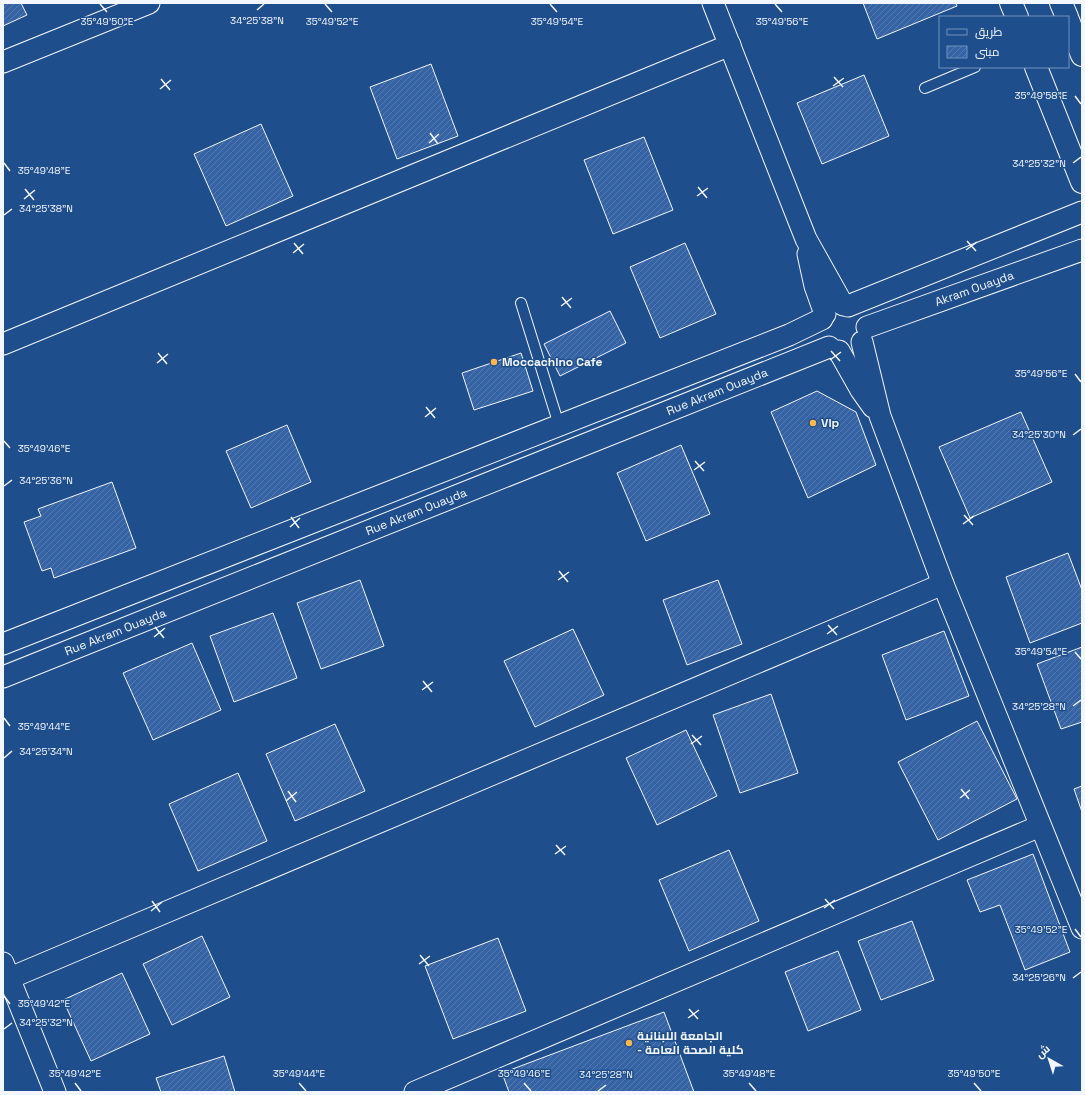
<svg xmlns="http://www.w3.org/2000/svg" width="1085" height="1095" font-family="'Space Grotesk',Cairo,sans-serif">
<defs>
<pattern id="building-hatch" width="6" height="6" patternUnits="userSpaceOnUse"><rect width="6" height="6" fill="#3563a3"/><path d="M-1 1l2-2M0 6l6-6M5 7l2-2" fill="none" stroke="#537ab1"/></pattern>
</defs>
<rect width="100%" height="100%" fill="#1f4e8c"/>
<path fill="url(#building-hatch)" stroke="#f2f6ff" d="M3 3H21L27 15 3 26Z
M863 3H956L957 6 877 39Z
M431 64 458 136 397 159 370 87Z
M864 75 889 136 822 164 797 103Z
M261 124 293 196 226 226 194 154Z
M644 137 673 210 613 234 584 160Z
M685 243 716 314 660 338 630 267Z
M610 311 626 343 560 376 544 344Z
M521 353 533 391 474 410 462 373Z
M817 391 856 412 876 465 808 498 771 412Z
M1021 412 1052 482 970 518 939 447Z
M287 425 311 482 251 508 226 451Z
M681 445 710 514 646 541 617 473Z
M112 482 136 548 54 578 51 568 42 571 24 522 41 516 38 509Z
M1068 553 1082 590V623L1030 643 1006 577Z
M360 580 384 646 321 669 297 603Z
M718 580 742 644 687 665 663 600Z
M273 613 297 678 234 702 210 636Z
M573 629 604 695 535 727 504 661Z
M944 631 969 696 906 720 882 655Z
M192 643 221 710 153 740 123 673Z
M1082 647V722L1061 729 1037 664Z
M771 694 798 773 740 793 713 715Z
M977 721 1017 799 938 840 898 762Z
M335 724 365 791 295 821 266 754Z
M686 730 717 796 657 825 626 758Z
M238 773 267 841 198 871 169 804Z
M1082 786V812L1074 789Z
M729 850 759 921 689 951 659 880Z
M1033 854 1070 952 1025 970 1000 905 980 912 967 880Z
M912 921 934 980 881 1000 858 941Z
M202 936 230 997 172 1025 143 964Z
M498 938 526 1011 453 1039 425 966Z
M838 951 861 1010 808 1031 785 972Z
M122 973 150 1034 91 1061 63 1000Z
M664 1012 694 1092H509L502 1073Z
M224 1056 235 1092H161L156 1078Z"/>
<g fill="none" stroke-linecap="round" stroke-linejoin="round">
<g stroke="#f2f6ff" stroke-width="12">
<path id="service" d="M925 88 975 67
M521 303 559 425"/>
</g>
<g stroke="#f2f6ff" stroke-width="23">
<g id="minor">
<path d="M713 3 806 239 843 305"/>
<path d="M3 62 149 3"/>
<path d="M808 254 815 286 825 314"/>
<path d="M848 306 1082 212"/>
<path id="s1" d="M867 327 1082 250"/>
<path d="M862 342 880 416 943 584 1082 928"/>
<path d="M3 344 730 45"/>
<path d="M839 351 861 390 873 407"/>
<path d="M3 644 789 335 822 319"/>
<path id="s2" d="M3 677 829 347"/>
<path d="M3 963 55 1092"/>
<path d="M10 978 943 584"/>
<path d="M415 1092 1040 826"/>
</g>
</g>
<g stroke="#f2f6ff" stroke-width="24">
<path id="trunk" d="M1011 3 1017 17
M1061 3 1067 17
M1068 20 1082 55
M1036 67 1082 182"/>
</g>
<use href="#service" stroke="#1f4e8c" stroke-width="10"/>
<use href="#minor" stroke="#1f4e8c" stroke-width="21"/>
<use href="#trunk" stroke="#1f4e8c" stroke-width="22"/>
</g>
<path fill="none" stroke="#f2f6ff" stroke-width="1.5" d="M100 4 107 12M325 4 332 12M550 4 557 12M775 4 782 12M257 10 264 4M834 77 843 87M161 79 170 90M833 86 844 78M160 89 171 80M1075 96 1081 104M430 133 438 144M429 143 439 134M4 163 10 171M1073 163 1081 157M698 187 707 198M25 189 34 200M697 196 708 188M24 199 35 190M4 215 12 209M967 241 976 251M294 243 303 254M966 250 977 242M293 253 304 244M562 297 571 308M561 306 572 298M831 351 840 361M158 353 167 364M830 360 841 352M157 363 168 354M1075 374 1081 382M426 407 435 418M425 417 436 408M1073 435 1081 429M4 441 10 448M695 461 704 471M694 470 705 462M4 486 12 480M964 515 973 525M291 517 299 528M963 524 974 516M290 527 300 518M559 571 568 582M558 580 569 572M828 625 837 635M155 627 164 638M827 634 838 626M154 637 165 628M1075 652 1081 659M423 681 432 692M422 690 433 682M1073 706 1081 700M4 718 10 726M692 735 701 745M691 744 702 736M4 758 12 751M961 789 969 799M288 791 296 802M960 798 970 790M286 801 297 792M556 845 565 855M555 854 566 846M825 899 834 909M152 901 160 912M824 908 835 900M151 911 162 902M1075 929 1081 937M420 955 429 966M419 964 430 956M1073 978 1081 972M4 996 10 1004M689 1009 698 1019M688 1018 699 1010M4 1029 12 1023M75 1083 81 1091M299 1083 306 1091M524 1083 531 1091M749 1083 756 1091M974 1083 981 1091M598 1091 606 1085"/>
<g fill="#ffb74d" stroke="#1f4e8c" stroke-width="1.5">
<circle cx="494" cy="362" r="4"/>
<circle cx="813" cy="423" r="4"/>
<circle cx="629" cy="1043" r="4"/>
</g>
<g text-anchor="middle" stroke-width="3" stroke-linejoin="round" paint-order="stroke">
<g font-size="12" fill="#f2f6ff" stroke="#1f4e8c">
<text dy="4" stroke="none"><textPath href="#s1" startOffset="114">Akram Ouayda</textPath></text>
<text dy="4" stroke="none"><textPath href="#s2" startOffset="769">Rue Akram Ouayda</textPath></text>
<text dy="4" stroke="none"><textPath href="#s2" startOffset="445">Rue Akram Ouayda</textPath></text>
<text dy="4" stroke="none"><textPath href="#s2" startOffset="121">Rue Akram Ouayda</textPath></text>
</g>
<g font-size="12" font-weight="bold" fill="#f2f6ff" stroke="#1f4e8c" text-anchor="start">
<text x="502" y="366">Moccachino Cafe</text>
<text x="821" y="427">Vip</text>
<text x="637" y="1040">الجامعة اللبنانية<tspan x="637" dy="14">- كلية الصحة العامة</tspan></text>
</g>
</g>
<g font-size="10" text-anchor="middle" fill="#f2f6ff" stroke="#1f4e8c" stroke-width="3" stroke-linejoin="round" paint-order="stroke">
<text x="257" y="24">34°25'38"N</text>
<text x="782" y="25">35°49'56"E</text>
<text x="107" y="25">35°49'50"E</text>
<text x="332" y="25">35°49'52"E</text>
<text x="557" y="25">35°49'54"E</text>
<text x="1041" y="99">35°49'58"E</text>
<text x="1039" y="167">34°25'32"N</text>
<text x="44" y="174">35°49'48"E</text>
<text x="46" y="212">34°25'38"N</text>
<text x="1041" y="377">35°49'56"E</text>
<text x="1039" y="438">34°25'30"N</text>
<text x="44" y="452">35°49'46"E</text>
<text x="46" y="484">34°25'36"N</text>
<text x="1041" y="655">35°49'54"E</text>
<text x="1039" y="710">34°25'28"N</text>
<text x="44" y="730">35°49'44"E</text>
<text x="46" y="755">34°25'34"N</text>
<text x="1041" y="933">35°49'52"E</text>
<text x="1039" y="981">34°25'26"N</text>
<text x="44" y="1007">35°49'42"E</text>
<text x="46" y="1026">34°25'32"N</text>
<text x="75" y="1077">35°49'42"E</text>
<text x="299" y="1077">35°49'44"E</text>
<text x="524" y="1077">35°49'46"E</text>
<text x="749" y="1077">35°49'48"E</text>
<text x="974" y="1077">35°49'50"E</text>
<text x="606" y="1078">34°25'28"N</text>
</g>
<rect width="1085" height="1095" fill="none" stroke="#f2f6ff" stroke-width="8"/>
<rect x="939" y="16" width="130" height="52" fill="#1f4e8c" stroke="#7391ba"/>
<rect x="947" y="29" width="20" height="6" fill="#1f4e8c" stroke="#7391ba"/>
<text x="975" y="36" font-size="12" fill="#f2f6ff">طريق</text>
<rect x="947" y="46" width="20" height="12" fill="url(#building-hatch)" stroke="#7391ba"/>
<text x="975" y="56" font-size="12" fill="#f2f6ff">مبنى</text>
<g transform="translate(1049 1059) rotate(321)" stroke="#1f4e8c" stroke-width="3" paint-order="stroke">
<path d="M0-3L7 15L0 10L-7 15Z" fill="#f2f6ff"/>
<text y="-6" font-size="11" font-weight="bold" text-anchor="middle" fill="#f2f6ff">ش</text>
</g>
</svg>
